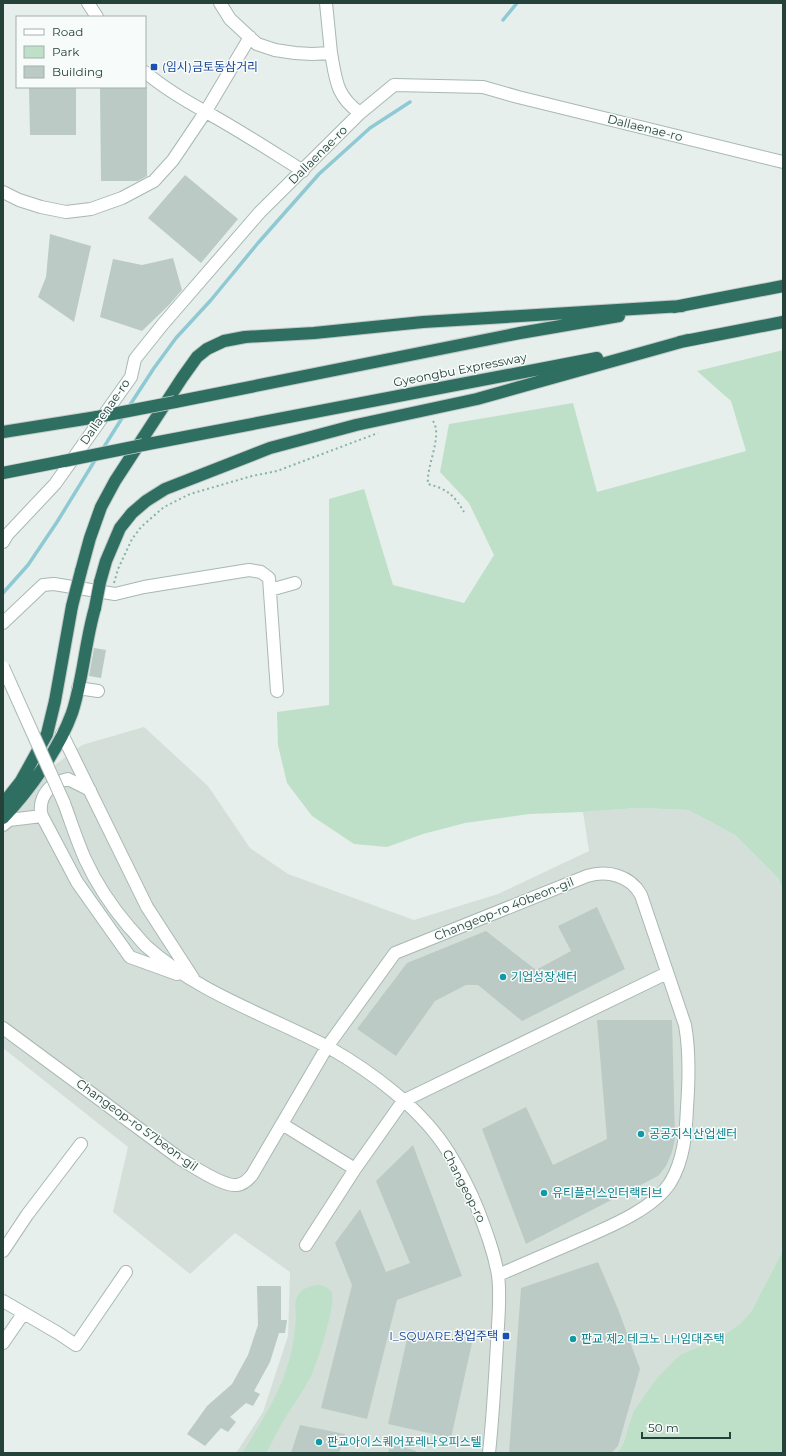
<svg xmlns="http://www.w3.org/2000/svg" width="786" height="1456" font-family="Montserrat,'Noto Sans KR',sans-serif">
<rect width="100%" height="100%" fill="#e6efeb"/>
<path fill="#d4dfda" d="M144 727 208 786 250 848 288 874 414 920 498 894 589 851 583 812 638 808 688 810 735 835 778 878 783 890V1250L752 1310 741 1323 720 1338 681 1354 633 1412 623 1444 617 1453H236L263 1412 288 1336 290 1272 235 1233 190 1274 113 1212 128 1147 3 1048V803L82 745Z"/>
<path fill="#bfe0c8" d="M783 350V890L778 878 735 835 688 810 638 808 583 812 529 814 465 823 423 834 387 847 354 844 312 816 287 783 278 745 277 712 329 705V499L364 489 393 585 464 603 494 555 469 503 440 472 449 424 573 403 597 492 746 451 731 401 697 371Z
M783 1250V1453H617L623 1444 633 1412 657 1378 681 1354 720 1338 741 1323 752 1310Z
M317 1285C323 1285 329 1287 332 1293 336 1306 317 1363 311 1376 304 1390 295 1402 287 1415 279 1427 273 1441 266 1453H242C263 1419 284 1388 292 1349 294 1339 295 1328 296 1318 296 1311 294 1303 297 1297 301 1289 308 1286 317 1285Z"/>
<g fill="none" stroke-linecap="round" stroke-linejoin="round">
<path stroke="#8ec9d4" stroke-width="3.5" d="M503 20 517 3
M128 408 154 368 176 338 211 300 258 243 319 174 370 128 410 102
M102 450 124 415
M3 593 28 565 57 522 97 457"/>
</g>
<path fill="#bbcac4" d="M29 87H76V135H30Z
M100 87H147V176L138 181H101Z
M185 175 238 219 201 263 148 218Z
M50 234 91 246 74 322 38 297 46 277Z
M173 258 182 290 169 305 142 331 100 317 113 259 142 265Z
M94 648 106 650 101 678 89 676Z
M597 907 625 969 522 1021 478 985H466L435 1001 396 1056 357 1029 407 963 486 931 536 970 571 951 558 926Z
M597 1020H672L675 1139 672 1152 666 1166 658 1176 526 1244 482 1129 526 1107 553 1165 607 1139Z
M413 1145 462 1276 397 1300 367 1419 321 1408 352 1285 335 1243 360 1209 386 1272 410 1263 376 1181Z
M598 1262 618 1309 640 1369 618 1446 611 1453H509L521 1288Z
M257 1286H281V1320H287L285 1333H279L270 1362 254 1391 260 1394 253 1406 246 1403 230 1417 236 1422 228 1432 221 1428 205 1446 187 1434 207 1406 232 1384 248 1355 258 1325Z
M409 1330 472 1343 451 1438 388 1424Z
M300 1425 345 1434 339 1453H291Z
M391 1443 416 1451V1453H388Z"/>
<g fill="none" stroke-linecap="round" stroke-linejoin="round">
<g stroke="#a8b8b2" stroke-width="14">
<path id="minor" d="M88 3 97 17
M220 3 230 19 257 44 275 50 295 53 312 54 331 53C336 80 336 96 360 113
M326 3 331 53
M145 72C164 88 184 100 206 112 239 130 271 151 303 171
M3 192 19 200 41 207 66 212 91 209 122 198 154 181 173 160 206 111 250 37
M3 542 7 535 55 484 131 377 135 359 163 324 260 212 360 113 394 85 483 87 518 97 783 162
M270 590 295 583
M3 623 43 585 54 584 115 594 144 587 249 570 261 572 269 578 277 691
M78 688 98 691
M62 734 147 907 193 978
M64 803C71 822 77 841 85 859 96 883 112 907 129 927 135 933 140 940 146 946 198 993 267 1015 328 1047 372 1072 422 1109 449 1153 460 1171 470 1190 478 1210 486 1231 494 1252 498 1275 501 1297 498 1320 497 1343 495 1379 493 1416 489 1453
M42 816C38 804 44 792 53 785 57 782 64 780 68 779L90 790
M3 825 9 820 42 816 77 882 130 957 177 974
M3 1028 179 1158C191 1165 223 1187 237 1185 244 1184 248 1180 252 1175L327 1047 395 953 587 876C607 870 630 875 641 895L685 1025C690 1052 689 1080 687 1107 686 1133 684 1160 670 1183 651 1212 601 1230 570 1244 546 1254 522 1265 498 1275
M282 1124 355 1169
M306 1245 355 1169 403 1101 667 973
M3 1251 27 1215 81 1144
M3 1301 58 1333 76 1345 126 1272
M3 1343 23 1314"/>
</g>
<g stroke="#c2cac8" stroke-width="14">
<path id="highway" d="M674 307 783 286
M680 342 783 322
M175 402 520 333 619 316
M3 432 97 417
M143 445 597 358
M3 473 64 461
M81 571 90 538 101 507 115 481 182 378 197 357 207 349 224 341 245 337 314 333 423 322 682 306
M100 582 106 561 120 528 132 513 146 501 165 489 270 448 356 425 477 399 688 340
M3 804 21 781 47 734 55 701 72 606
M3 818C29 791 59 749 72 713 83 680 85 642 95 608"/>
</g>
<path stroke="#86b3a5" stroke-width="2" stroke-dasharray="2 3" stroke-linecap="butt" d="M433 421C443 436 426 466 428 484 447 489 454 495 464 512
M114 583 118 569 132 539 141 527 164 507 190 494 252 476 277 471 378 433"/>
<use href="#minor" stroke="#fff" stroke-width="12"/>
<use href="#highway" stroke="#2f6f62" stroke-width="12"/>
<g stroke="#a8b8b2" stroke-width="14" stroke-linecap="butt">
<path id="minor-bridge" d="M3 667 64 803"/>
</g>
<g stroke="#c2cac8" stroke-width="14" stroke-linecap="butt">
<path id="highway-bridge" d="M97 417 175 402
M64 461 143 445
M72 606 81 571
M95 608 100 582"/>
</g>
<use href="#minor-bridge" stroke="#fff" stroke-width="12"/>
<use href="#highway-bridge" stroke="#2f6f62" stroke-width="12"/>
</g>
<g fill="#1a4fb4" stroke="#f7fbf9" stroke-width="1.5">
<rect x="150" y="63" width="8" height="8" rx="2"/>
<rect x="502" y="1332" width="8" height="8" rx="2"/>
</g>
<g fill="#0f9aa8" stroke="#f7fbf9" stroke-width="1.5">
<circle cx="503" cy="977" r="4"/>
<circle cx="641" cy="1134" r="4"/>
<circle cx="544" cy="1193" r="4"/>
<circle cx="573" cy="1339" r="4"/>
<circle cx="319" cy="1442" r="4"/>
</g>
<g text-anchor="middle" stroke-width="3" stroke-linejoin="round" paint-order="stroke">
<g font-size="12" fill="#164399" stroke="#f7fbf9" text-anchor="start">
<text x="162" y="71">(임시)금토동삼거리</text>
<text x="498" y="1340" text-anchor="end">I_SQUARE.창업주택</text>
</g>
<g font-size="12" fill="#24423a" stroke="#f7fbf9">
<text transform="translate(645 128) rotate(14)" y="4">Dallaenae-ro</text>
<text transform="translate(318 155) rotate(-45)" y="4">Dallaenae-ro</text>
<text transform="translate(460 370) rotate(-11)" y="4">Gyeongbu Expressway</text>
<text transform="translate(105 412) rotate(-55)" y="4">Dallaenae-ro</text>
<text transform="translate(504 909) rotate(-22)" y="4">Changeop-ro 40beon-gil</text>
<text transform="translate(137 1125) rotate(36)" y="4">Changeop-ro 57beon-gil</text>
<text transform="translate(464 1186) rotate(63)" y="4">Changeop-ro</text>
</g>
<g font-size="12" fill="#0d838f" stroke="#f7fbf9" text-anchor="start">
<text x="511" y="981">기업성장센터</text>
<text x="649" y="1138">공공지식산업센터</text>
<text x="552" y="1197">유티플러스인터랙티브</text>
<text x="581" y="1343">판교 제2 테크노 LH임대주택</text>
<text x="327" y="1446">판교아이스퀘어포레나오피스텔</text>
</g>
</g>
<rect width="786" height="1456" fill="none" stroke="#24423a" stroke-width="8"/>
<rect x="16" y="16" width="130" height="72" fill="#f7fbf9" stroke="#a3b1ad"/>
<rect x="24" y="29" width="20" height="6" fill="#ffffff" stroke="#a3b1ad"/>
<text x="52" y="36" font-size="12" fill="#24423a">Road</text>
<rect x="24" y="46" width="20" height="12" fill="#bfe0c8" stroke="#a3b1ad"/>
<text x="52" y="56" font-size="12" fill="#24423a">Park</text>
<rect x="24" y="66" width="20" height="12" fill="#bbcac4" stroke="#a3b1ad"/>
<text x="52" y="76" font-size="12" fill="#24423a">Building</text>
<path d="M642 1432v6h88v-6" fill="none" stroke="#24423a" stroke-width="2"/>
<text x="648" y="1432" font-size="12" fill="#24423a" stroke="#f7fbf9" stroke-width="3" paint-order="stroke">50 m</text>
</svg>
